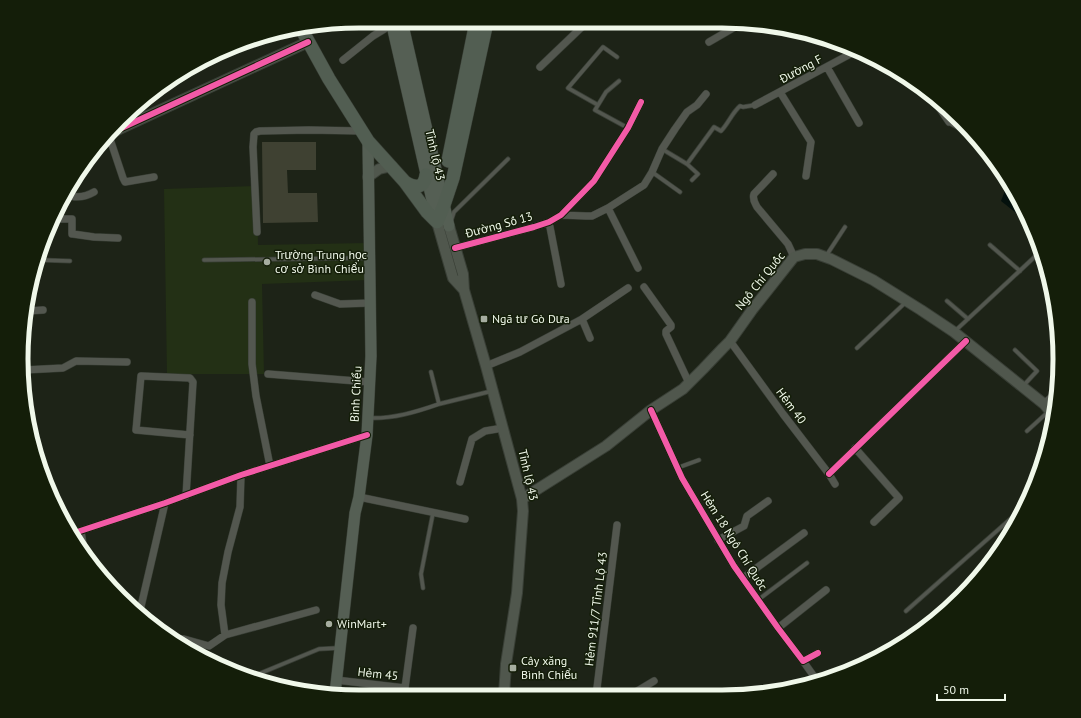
<svg xmlns="http://www.w3.org/2000/svg" width="1081" height="718" font-family="'PT Sans',sans-serif">
<rect width="100%" height="100%" fill="#1d2317"/>
<path fill="#233015" d="M257 186 258 245 368 243V280L262 284 264 374H167L164 189Z"/>
<path fill="#04110d" d="M1008 183 1025 210 1031 225 1001 201Z"/>
<path fill="#3f4132" d="M262 142H316V170H287L288 193H317L318 222 263 223Z"/>
<g fill="none" stroke-linecap="round" stroke-linejoin="round">
<g stroke="#393f36" stroke-width="5">
<path id="lane" d="M619 81 606 92 595 110 628 128
M598 105 568 88 603 47 617 57
M949 123 974 136
M662 149 687 164 698 174 692 180
M687 164 714 127 721 131C728 124 732 113 740 106L743 107 755 105
M652 172 680 192
M451 221 454 212 508 159
M990 245 1020 271
M826 256 845 227
M40 260 70 261
M204 260 369 258
M947 301 968 319
M955 331 1041 251
M857 348 906 302
M1015 350 1037 371 1023 386
M431 372 439 404 492 391
M369 418C393 419 416 412 439 404
M1027 431 1049 411
M677 468 699 460
M423 588 421 574 433 513
M758 600 807 563
M906 611 1024 507
M254 676 319 649 338 648"/>
</g>
<g stroke="#393f36" stroke-width="8">
<path id="street" d="M709 42 740 24
M343 60 373 36 391 25
M540 67 586 23
M827 67 859 123
M780 92 811 142 806 176
M932 97 949 122 957 118
M755 105 856 51
M109 136 123 178 125 182 154 177
M773 174 754 194C752 199 755 203 757 207L788 244 794 257
M69 191 71 196C79 198 87 196 94 192
M608 208 638 268
M561 215 586 216H592L608 208 644 185 652 172 662 149 675 129 687 112 697 105 706 94
M53 219H72V234H73L94 237 118 238
M549 222 561 284
M257 232 253 147 254 134 256 132 260 131 309 130 362 131
M455 248 534 227 549 222 561 215 594 181 628 128 641 102
M644 287 671 325V327L666 331V334L689 383
M315 295 340 304 371 303
M252 302V364L256 396 270 466
M28 311 43 310
M582 319 628 288
M730 341 783 414 829 474 835 484
M486 366 520 352 582 319 590 338
M24 370 63 368 76 361 127 362
M268 374 369 382
M1044 404 1057 392
M651 410 682 478 734 566 778 628 803 661 818 653
M855 448 899 498 874 522
M829 474 966 341
M460 482 472 439 485 431 503 428
M186 496 193 382 190 378 141 376 136 430 190 435
M359 497 465 519
M81 531 84 550
M71 534 165 503 241 475 367 435
M718 540 744 526 747 516 768 501
M743 578 804 533
M139 615 165 503
M778 628 826 590
M225 635 221 605 222 583 228 552 240 507 241 475
M175 639H184L209 646 225 635 316 610
M803 661 818 682
M336 680 405 688 413 628
M324 694 335 692
M596 696 617 525
M629 696 654 681"/>
</g>
<g stroke="#393f36" stroke-width="12">
<path id="secondary" d="M115 131 308 42
M368 177 379 169 392 166
M437 222 453 278 464 290
M449 226 463 274 464 290 486 366 522 499 523 511 517 593 506 664 504 695
M522 499 606 446 651 410 683 389 703 369 723 348 730 341 752 310 790 262 794 257 805 254H817L831 259 873 280 921 310 954 332 1044 404 1054 416"/>
</g>
<g stroke="#393f36" stroke-width="12">
<path id="primary" d="M391 21 437 222
M402 21 449 226
M335 694 355 513 359 497 367 435 371 356 368 141"/>
</g>
<g stroke="#393f36" stroke-width="14">
<path id="highway" d="M302 30 329 79 368 141 405 182 427 212 437 222 444 205 453 178 487 22
M448 161 476 22
M405 182C416 189 424 188 426 175"/>
</g>
<use href="#lane" stroke="#53574f" stroke-width="3.5"/>
<use href="#street" stroke="#53574f" stroke-width="7"/>
<use href="#secondary" stroke="#50574d" stroke-width="10"/>
<use href="#primary" stroke="#555f54" stroke-width="11"/>
<use href="#highway" stroke="#525e52" stroke-width="13"/>
<g stroke="#141e09" stroke-width="8">
<path id="cycleway" d="M115 131 308 42
M455 248 534 227 549 222 561 215 594 181 628 128 641 102
M651 410 682 478 734 566 778 628 803 661 818 653
M829 474 966 341
M71 534 165 503 241 475 367 435"/>
</g>
<use href="#cycleway" stroke="#f35aa7" stroke-width="6"/>
</g>
<g fill="#a6ada0" stroke="#141e09" stroke-width="1.5">
<circle cx="267" cy="262" r="4"/>
<rect x="480" y="315" width="8" height="8" rx="2"/>
<circle cx="329" cy="624" r="4"/>
<rect x="509" y="664" width="8" height="8" rx="2"/>
</g>
<g text-anchor="middle" stroke-width="3" stroke-linejoin="round" paint-order="stroke">
<g font-size="12" fill="#f0f8ea" stroke="#141e09">
<text transform="translate(801 69) rotate(-28)" y="4">Đường F</text>
<text transform="translate(435 155) rotate(77)" y="4">Tỉnh lộ 43</text>
<text transform="translate(499 225) rotate(-15)" y="4">Đường Số 13</text>
<text transform="translate(760 281) rotate(-51)" y="4">Ngô Chí Quốc</text>
<text transform="translate(356 394) rotate(-87)" y="4">Bình Chiểu</text>
<text transform="translate(791 406) rotate(53)" y="4">Hẻm 40</text>
<text transform="translate(528 475) rotate(77)" y="4">Tỉnh lộ 43</text>
<text transform="translate(734 541) rotate(58)" y="4">Hẻm 18 Ngô Chí Quốc</text>
<text transform="translate(596 609) rotate(-83)" y="4">Hẻm 911/7 Tỉnh Lộ 43</text>
<text transform="translate(378 674) rotate(6)" y="4">Hẻm 45</text>
</g>
<g font-size="12" fill="#f0f8ea" stroke="#141e09" text-anchor="start">
<text x="275" y="259">Trường Trung học<tspan x="275" dy="14">cơ sở Bình Chiểu</tspan></text>
<text x="492" y="323">Ngã tư Gò Dưa</text>
<text x="337" y="628">WinMart+</text>
<text x="521" y="665">Cây xăng<tspan x="521" dy="14">Bình Chiểu</tspan></text>
</g>
</g>
<path d="M0 0H1081V718H0ZM359 28H722A331 331 0 0 1 1053 359V359A331 331 0 0 1 722 690H359A331 331 0 0 1 28 359V359A331 331 0 0 1 359 28Z" fill="#141e09" fill-rule="evenodd"/>
<path fill="none" stroke="#f0f8ea" stroke-width="5" d="M359 28H722A331 331 0 0 1 1053 359V359A331 331 0 0 1 722 690H359A331 331 0 0 1 28 359V359A331 331 0 0 1 359 28Z"/>
<path d="M937 694v6h68v-6" fill="none" stroke="#f0f8ea" stroke-width="2"/>
<text x="943" y="694" font-size="12" fill="#f0f8ea" stroke="#141e09" stroke-width="3" paint-order="stroke">50 m</text>
</svg>
